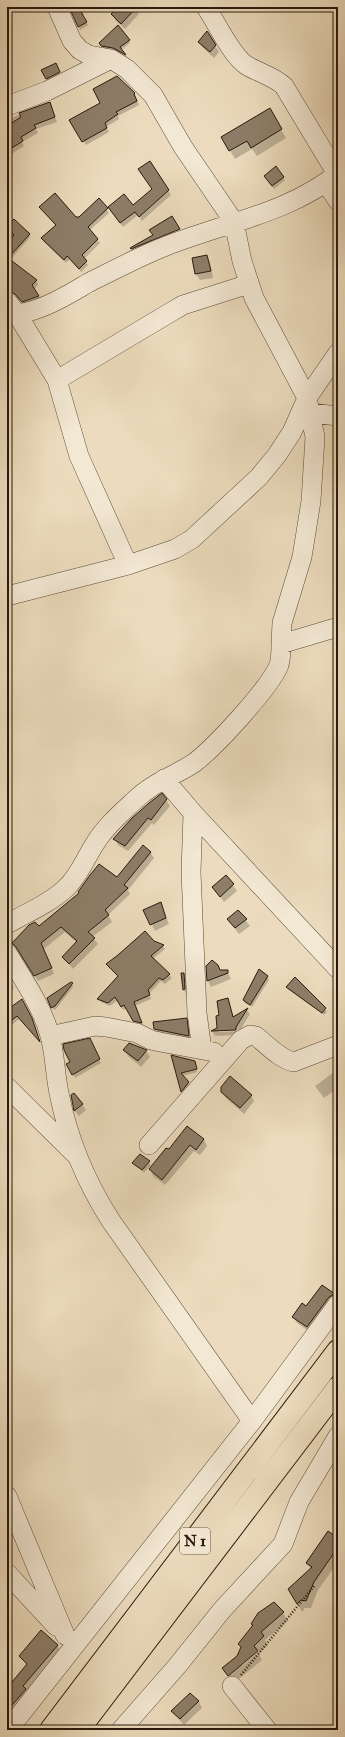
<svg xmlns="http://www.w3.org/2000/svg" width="345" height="1737" font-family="'IM FELL Great Primer',serif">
<rect width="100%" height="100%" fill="#ecdcbd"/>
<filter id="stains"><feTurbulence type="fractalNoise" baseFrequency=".005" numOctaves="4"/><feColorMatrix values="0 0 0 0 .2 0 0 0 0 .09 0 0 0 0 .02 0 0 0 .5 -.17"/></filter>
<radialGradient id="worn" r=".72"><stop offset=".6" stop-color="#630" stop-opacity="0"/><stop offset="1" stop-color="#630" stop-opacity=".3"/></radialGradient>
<path fill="#0003" fill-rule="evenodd" d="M70 7H80L84 15 82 16 88 25 80 30Z
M119 7H134L139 14 125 29 116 21 112 14Z
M207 33 219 52 214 58 203 48 199 42Z
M129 40 130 43 121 50 126 56 116 51 104 49 100 43Z
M55 65 61 75 48 82 43 71Z
M134 93 139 105 118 116 119 119 106 127 109 132 86 145 70 121Z
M49 103 57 122 36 129 38 133 22 142 24 146 10 155 7 150V121L16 116Z
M269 110 286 138 257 156 252 149 235 159 222 137Z
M150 162 171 195 142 221 138 215 123 227 111 211 133 207 153 189Z
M276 168 285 180 274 189 266 179Z
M99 199 109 213 90 230 100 243 84 259 88 265 81 272 70 259 66 263 44 242 42 238 56 226 41 208 76 219 79 218Z
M172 217 147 244 179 231 180 232 133 252 131 248 154 236Z
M7 228 29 235 30 237 12 258 7 254Z
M207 256 210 262 213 278 200 280 196 274 193 258Z
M7 262 36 280 38 284 34 290 40 300 25 306 15 295 7 294Z
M166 800 170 806 154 825 152 823 128 851 118 845 115 839Z
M150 852 154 858 128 890 130 894 108 915 112 922 92 937 98 944 73 969 63 957 77 943 65 932 44 949 54 974 38 981 13 943 117 878Z
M226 876 237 891 224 902 217 893Z
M160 903 169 924 155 931 145 910Z
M238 911 250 926 239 934 228 920Z
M154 942 163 946 165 949 153 959 172 978 165 984 161 981 149 994 151 999 135 1006 143 1026 137 1025 127 1008 123 1010 118 1000 110 1006 101 1002 99 999 118 977 107 964Z
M220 971H227L231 979 211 987 208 981Z
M182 974H184L187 980V996L184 990Z
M7 976 14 988 7 995Z
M267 977 269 980 252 1007 245 1003 244 1000Z
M71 983 73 987 56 1009 54 1010 48 998Z
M287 987 325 1009 327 1012 324 1015 289 990Z
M228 999 234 1018 247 1010 250 1014 241 1029 219 1030V1032L240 1031 239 1035 215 1036 212 1031 218 1028 220 1016Z
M7 1011 34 1023 40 1042 19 1019 7 1029Z
M186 1019 189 1024 191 1040 158 1034 155 1029Z
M92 1043 101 1063 75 1078 68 1065Z
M124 1050 146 1051 150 1057 141 1067 128 1056Z
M173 1057 194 1060 195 1063 197 1072 182 1076 190 1086 183 1094Z
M338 1064V1088L324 1098 315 1086 334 1072 332 1068Z
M222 1092 251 1095 254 1101 244 1114 226 1098Z
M72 1096 82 1104 86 1110 79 1116 75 1111Z
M204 1140 207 1146 200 1155 194 1151 165 1185 153 1176 150 1169 169 1151Z
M140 1155 151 1165 144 1173 134 1163Z
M334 1294 338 1300 311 1333 297 1323 293 1317 307 1307Z
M338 1539V1562L318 1590 311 1608H305L302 1612 289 1590 311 1569 307 1563Z
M283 1613 288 1621 265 1640 268 1645 259 1654 262 1660 234 1683 224 1668 238 1657 242 1648 239 1644ZM259 1650 260 1651 242 1666V1663Z
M57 1645 61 1652 7 1721V1689L27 1665 20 1656Z
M190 1694 199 1702 202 1708 184 1725 172 1711Z"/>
<path fill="#8d7e69" stroke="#27190d" d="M69 7H78L87 22 78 27Z
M118 7H137L121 24 111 14Z
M118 25 130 40 120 47 126 55 113 48 101 46 99 43Z
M207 31 216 45 210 52 198 42Z
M56 63 60 72 46 79 41 70Z
M117 76 135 93 134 94 137 101 116 112 118 114 105 123 107 128 82 142 69 120 100 103 93 89Z
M50 102 55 117 34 125 36 128 21 137 23 141 7 151V126L21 117 19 113Z
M270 108 282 129 251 148 247 141 229 151 221 137Z
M150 161 169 190 139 217 135 212 120 223 108 207 124 194 133 205 152 189 138 169Z
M276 166 284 177 272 186 264 176Z
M55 193 76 217H79L99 198 108 208 88 227 98 239 82 255 87 261 79 269 67 256 64 260 41 238 56 225 39 207Z
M172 216 180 229 131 249 130 248 153 235 149 230Z
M14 219 30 234 8 258 37 280 32 285 39 296 22 302 15 294 7 290V243L14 235 7 228V226Z
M207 255 211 271 195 274 192 258Z
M162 793 167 799 151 820 148 818 125 846 113 839 132 818 149 803Z
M143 845 151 852 124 885 128 888 105 910 109 915 88 932 95 938 69 964 62 957 77 941 61 927 41 943 52 968 34 976 16 947 12 943 29 925 35 922 39 926 79 893 78 892 90 875 99 864 117 877Z
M226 875 234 884 220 897 212 887Z
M161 902 166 918 150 925 143 910Z
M238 910 247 919 235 928 227 919Z
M145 931 154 941 164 945 151 956 170 974 163 980 159 978 148 990 150 995 134 1002 142 1023 133 1021 124 1005 121 1007 115 997 108 1003 97 999 118 976 106 964 118 955Z
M212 960 218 965 220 970H228V973L207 981 206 966Z
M259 969 268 976 250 1005 243 1000Z
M181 973H184L185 989 183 990Z
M295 977 326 1008 322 1013 286 987Z
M71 982 73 983 55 1006 51 1008 47 998Z
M228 998 233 1017 248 1008 236 1027V1030L211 1031 217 1028 216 1016 219 1015 217 1001Z
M22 999 32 1018 40 1042 17 1016 7 1024V1010Z
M187 1018 189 1036 154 1029 153 1022Z
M90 1038 100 1059 72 1075 66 1064 70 1062 64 1050 63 1044Z
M129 1043 147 1050 138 1061 123 1050Z
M171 1055 195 1061 197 1069 181 1073 189 1082 181 1092Z
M230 1076 252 1095 240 1108 221 1092V1087Z
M74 1093 83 1104 74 1111 71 1095Z
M187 1126 204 1139 196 1150 190 1145 162 1180 149 1169 166 1148 169 1149Z
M140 1154 150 1161 142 1170 132 1163Z
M322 1285 335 1294 329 1297 307 1327 292 1317 302 1303 306 1306Z
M328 1531 338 1538V1547L314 1582 306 1601 301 1600 297 1604 288 1589 312 1567 306 1563Z
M274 1602 284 1612 261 1632 264 1636 254 1646 258 1651 228 1676 222 1668 237 1656 241 1647 238 1644 253 1625 251 1624 258 1613Z
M41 1630 58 1645 23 1686 26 1689 7 1711V1688L27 1664 19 1656Z
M190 1693 199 1701 180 1719 171 1711Z"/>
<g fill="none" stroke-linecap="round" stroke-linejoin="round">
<g stroke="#584a39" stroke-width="20">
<path id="minor" d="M57 7 72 41 80 50 89 55 111 59 127 69 153 95 183 147 234 222 242 261 254 298 307 398 315 437 311 501 302 557 282 623 281 644
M206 7C216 22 232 56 246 65 259 73 273 76 284 86L337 174
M7 106 47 91 111 59
M326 183 338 201
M7 301 17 314 57 380 79 456 128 565
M7 316C17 314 27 313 37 309 55 303 71 293 88 283 110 272 131 261 154 251 213 225 288 215 338 173
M57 380 171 312 183 305 249 284
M311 413 338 416
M7 596 128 565 175 549 192 539 259 477 277 455 292 432 307 398 338 353
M164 779 193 813 338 969
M193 813 191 872 197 1013 202 1050
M7 924C27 913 50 903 66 888 79 876 86 857 96 842 106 826 121 813 135 800 152 783 174 776 194 763 215 747 269 689 279 665 281 658 281 651 281 644L338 627
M7 953C23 979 42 1006 50 1036 55 1054 55 1074 59 1093 68 1139 86 1182 111 1221L252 1421 8 1730
M50 1036 95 1026 106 1027 137 1033 151 1040 160 1042 214 1052
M7 1087 75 1154
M149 1145 241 1040 250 1035 256 1036C266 1044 281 1060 294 1062L338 1045
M252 1421 338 1304
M7 1496 65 1635
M7 1573 56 1626
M232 1686 267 1730
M121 1730 178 1665 222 1610 283 1544 299 1502 338 1436"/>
</g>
<g stroke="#27190d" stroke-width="24">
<path id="highway" d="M51 1730 338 1351
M78 1730 338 1388"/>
</g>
<path stroke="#27190d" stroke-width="2.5" stroke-dasharray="1 2" stroke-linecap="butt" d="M241 1675 315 1585"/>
<use href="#minor" stroke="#f3e8d4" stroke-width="19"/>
<use href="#highway" stroke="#ecdcbd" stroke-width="22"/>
</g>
<g text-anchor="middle" stroke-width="3.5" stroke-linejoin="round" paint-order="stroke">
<rect fill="#f3e8d4" stroke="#645749" stroke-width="1" x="180" y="1528" width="30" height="26" rx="3"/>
<g font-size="15" font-weight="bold" fill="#27190d">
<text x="195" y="1546">N 1</text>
</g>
</g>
<rect width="345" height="1737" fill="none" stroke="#ecdcbd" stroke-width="24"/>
<rect x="8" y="8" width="329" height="1721" fill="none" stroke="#27190d" stroke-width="2"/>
<rect x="12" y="12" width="321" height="1713" fill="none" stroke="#27190d"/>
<rect width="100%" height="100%" filter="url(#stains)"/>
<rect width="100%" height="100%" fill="url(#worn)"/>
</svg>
